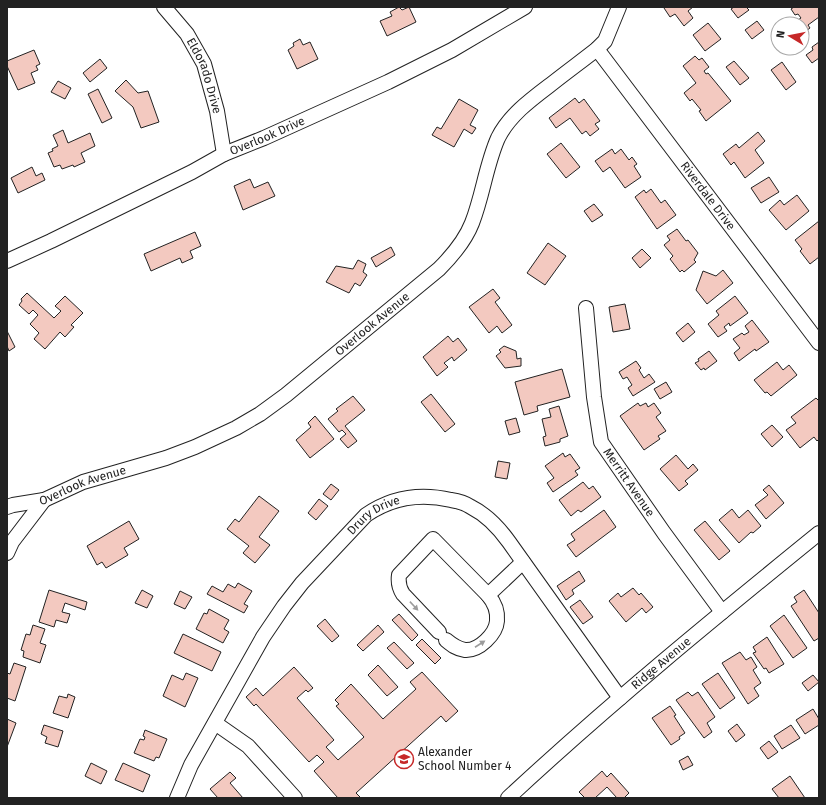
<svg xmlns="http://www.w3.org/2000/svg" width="826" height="805" font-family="'Fira Sans',sans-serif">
<rect width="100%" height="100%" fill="#fff"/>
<path fill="#f3c9c0" stroke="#222" d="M399 7 402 10 409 7 416 22 387 36 380 21 392 16 390 12Z
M665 7H693L688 11 693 18 684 26 675 14 670 17 664 8Z
M734 7H746L749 10 738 18 731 9Z
M794 7H819V17L808 25 810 28 802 34V24H792L801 18 798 14 795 15 791 9Z
M757 21 764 30 752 39 745 30Z
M708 23 721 39 705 51 693 35Z
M300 39 303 45 310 42 318 59 297 69 288 50 294 46 293 43Z
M819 42V58L812 63 806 55 813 50 812 47Z
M34 50 40 64 36 66 38 70 31 73 35 83 18 90 7 66V61Z
M695 56 699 60 702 58 709 67 704 71 706 74 708 73 731 101 706 121 699 111 701 110 692 99 690 101 684 93 696 83 683 66Z
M100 59 107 68 90 82 83 73Z
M734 61 749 78 740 85 726 67Z
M782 62 796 82 786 90 771 70Z
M126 80 138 93 148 91 159 122 141 128 133 107 115 91Z
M58 81 71 88 65 99 51 92Z
M98 89 112 118 102 123 88 94Z
M575 98 579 103 584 99 600 121 595 124 599 129 590 136 586 131 582 134 570 118 556 128 549 118Z
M459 99 478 110 470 125 476 128 472 134 464 129 454 147 432 135 437 127 441 129Z
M63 130 68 143 90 133 95 146 81 153 85 162 74 167 73 165 62 169 60 165 54 167 48 153 53 151 52 149 58 146 53 135Z
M758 132 765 141 755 150 764 163 745 178 734 162 731 165 723 154 736 144 739 148Z
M561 143 580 167 566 178 547 154Z
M612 149 615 154 621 149 629 160 632 157 637 164 634 166 641 177 625 188 610 167 603 172 595 161Z
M32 167 36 176 42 173 45 180 18 193 11 178Z
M769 177 779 192 761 203 751 188Z
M250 179 254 188 268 182 275 196 243 210 234 186Z
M651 189 661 203 665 200 676 215 657 229 635 197 644 190 646 193Z
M797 195 809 211 786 230 769 210 780 200 784 205Z
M594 204 603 215 592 222 584 211Z
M819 221V257L810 264 800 251 802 249 795 240Z
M677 229 686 241 688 240 698 253 694 260 696 262 684 272 682 270 680 272 670 259 673 256 664 245 670 240 667 236Z
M195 232 201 246 190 251 193 258 182 263 180 258 151 271 144 254Z
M548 243 566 256 545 285 527 273Z
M391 247 395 255 376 267 371 258Z
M642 249 651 258 640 268 632 258Z
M358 260 366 264 363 272 367 275 360 286 355 283 349 293 326 282 336 266 353 269Z
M723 270 733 283 707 304 696 290 703 271 716 276Z
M493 289 500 298 495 302 512 325 502 333 497 326 489 333 469 307Z
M27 293 54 318 61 311 55 306 65 296 83 313 71 325 74 327 65 337 60 332 45 349 34 339 39 333 30 324 38 315 33 310 29 314 19 305 22 301 21 299Z
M735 296 748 313 730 326 729 323 724 327 727 331 718 337 708 324 719 315 716 311Z
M625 304 630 329 613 332 609 307Z
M752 320 769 342 756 351 755 349 739 361 734 353 740 348 733 339 742 333 744 335 749 332 745 326Z
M688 323 695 332 683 342 676 333Z
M7 331 15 347 9 351 7 346Z
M448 336 453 342 458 338 467 350 454 361 452 357 444 363 448 367 437 376 423 357Z
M504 346 516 351 517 359 521 358V366L505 368 496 356 501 352 499 350Z
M709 351 717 361 705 370 704 368 701 370 695 363 699 361 698 359Z
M636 361 641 368 639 370 644 378 649 374 655 382 633 396 628 388 632 385 627 377 623 379 619 372Z
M777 362 783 370 789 365 797 375 771 396 767 392 765 393 754 380Z
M562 369 570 397 537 406 538 411 524 415 515 382Z
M666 382 672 392 660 399 654 389Z
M431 394 455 424 445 432 421 402Z
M353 396 365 410 345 426 357 441 348 448 340 439 346 434 342 430 339 432 328 419 338 411 336 409Z
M816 398 819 401V439L817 441 814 437 800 448 786 430 796 423 791 417Z
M638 403 640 406 646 403 648 407 654 403 661 413 656 417 666 431 658 436 660 439 644 450 620 416Z
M559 406 568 436 560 439V442L545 446 543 437 546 436 542 419 551 417 549 409Z
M315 416 334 439 310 458 296 440 311 427 308 423Z
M516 418 520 432 509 435 505 421Z
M772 425 783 437 772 447 761 434Z
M563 453 565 457 570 454 580 468 575 471 578 475 553 492 547 483 554 478 545 466Z
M676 455 688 469 693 464 698 470 685 481 688 484 679 491 660 469Z
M498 461 510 463 507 479 495 477Z
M583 482 589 489 593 486 601 497 581 512 578 510 571 516 559 500Z
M331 484 339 490 331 500 323 494Z
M769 485 784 503 766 519 755 505 768 495 763 490Z
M259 496 279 511 259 537 270 545 255 563 243 553 249 546 227 529 235 519 239 522Z
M319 499 328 506 316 520 308 513Z
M732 509 739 518 748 510 761 526 753 533 751 532 739 543 719 520Z
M604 510 616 527 576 557 567 545 575 540 571 534Z
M129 521 139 539 124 548 128 555 106 568 102 562 97 565 87 546Z
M705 521 730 551 719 560 694 530Z
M579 571 585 581 572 590 574 594 566 600 557 586Z
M238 583 252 591 244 604 248 606 244 613 207 594 212 586 223 592 228 584 235 588Z
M633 588 639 595 641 593 653 607 646 613 642 608 626 622 609 601 618 593 621 597Z
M49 590 87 602 85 610 65 603 62 612 70 614 67 623 56 620 54 627 39 622Z
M142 590 153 596 147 608 135 603Z
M804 590 819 613V638L814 641 791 606 797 602 794 597Z
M180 591 192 597 185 609 174 604Z
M580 600 593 617 583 624 570 607Z
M209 609 229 620 224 629 229 632 223 643 196 629 204 613 207 614Z
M399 614 418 635 412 641 392 620Z
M784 615 807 648 793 658 770 626Z
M325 619 339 636 332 642 317 626Z
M33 625 45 629 40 643 46 645 40 663 23 657 24 651 21 650 26 634 30 635Z
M378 625 384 632 363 651 357 645Z
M183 634 221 652 212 671 174 653Z
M767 637 784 664 769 673 766 668 764 669 753 653 756 652 753 647Z
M422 639 441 658 435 664 416 645Z
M394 642 414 663 407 669 387 648Z
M740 652 746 660 751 657 757 667 753 670 761 683 754 688 759 696 748 704 722 663Z
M14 663 26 667 15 701 7 698V673L10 674Z
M378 665 398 687 387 696 368 675Z
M294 667 313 688 308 692 306 690 297 698 334 740 326 747 338 760 364 737 336 706 339 704 335 700 351 684 383 719 416 689 410 682 422 672 458 711 446 722 441 716 356 793 361 798H338L314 771 324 762 317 755 309 762 256 704 254 706 246 697 256 688 263 696Z
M186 673 198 678 185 707 163 696 172 675 183 680Z
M718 673 735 698 720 709 702 684Z
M813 675 819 682 808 691 802 683Z
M688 692 692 696 698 692 715 717 707 723 712 732 704 738 676 700Z
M68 694 75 697 68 718 53 713 59 696 67 698Z
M670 706 676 715 674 716 685 733 679 737 680 739 671 745 652 718Z
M813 709 819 719V725L805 734 796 720Z
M7 719 16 723 7 747Z
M737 724 745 735 736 742 728 731Z
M44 725 63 731 58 747 45 743 47 737 41 734Z
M791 725 800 738 782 749 774 736Z
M145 730 167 739 159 758 156 757 154 761 134 753 140 739 144 740 145 737 143 736Z
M769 741 778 752 768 759 760 748Z
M688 756 693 765 683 770 679 761Z
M91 763 107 771 101 784 85 776Z
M123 763 150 775 143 792 115 780Z
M602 771 607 777 611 773 629 793 624 798H617L607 787 595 798H585L579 792Z
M230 772 236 778 230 783 243 798H218L210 789Z
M790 776 805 798H779L772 789Z"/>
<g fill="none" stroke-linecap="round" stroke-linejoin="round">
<g stroke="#222" stroke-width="16">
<g id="minor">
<path id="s1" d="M164 7 187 34 204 64 217 111 224 154"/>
<path id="s2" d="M597 49 819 343"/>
<path id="s3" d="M7 261 51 241 192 172 224 154 264 138 388 82 452 50 525 7"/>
<path id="s4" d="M586 308 594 397 601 442 664 533 722 612"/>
<path id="s5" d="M7 507 13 505 44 500 83 482 166 458 195 447 236 428 260 414 286 395 439 269C452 256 465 241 472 223 483 195 486 165 498 138 510 114 533 98 554 82 568 71 583 60 597 49L605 41 619 7"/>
<path d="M7 553 12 542 44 500"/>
<path d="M439 632 403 594C399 588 398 582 399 575L433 539 488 595 523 562"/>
<path d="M446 640C452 645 457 649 465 650 479 651 496 634 497 621 498 611 494 602 488 595"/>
<path d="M215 723 248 746 295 798"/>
<path id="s6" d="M177 798 191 765 263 637 284 606 302 583 366 515C392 497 421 493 451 500 458 501 465 503 471 507 487 515 499 528 509 542L620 698"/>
<path id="s7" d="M508 798C608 705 713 619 819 533"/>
</g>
</g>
<use href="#minor" stroke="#fff" stroke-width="14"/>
</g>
<defs><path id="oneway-solid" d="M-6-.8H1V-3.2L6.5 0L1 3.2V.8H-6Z"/></defs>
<g fill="#9c9c9c">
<use href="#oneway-solid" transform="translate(414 606) rotate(47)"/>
<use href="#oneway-solid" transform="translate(480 644) rotate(-33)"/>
</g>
<defs>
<g id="school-ring" transform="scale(1)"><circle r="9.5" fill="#fff" stroke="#c62828" stroke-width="1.5"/><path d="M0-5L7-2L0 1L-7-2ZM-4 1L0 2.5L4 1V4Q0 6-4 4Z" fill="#c62828"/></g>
</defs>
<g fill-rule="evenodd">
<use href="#school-ring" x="404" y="759"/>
</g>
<g text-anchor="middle" stroke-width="3" stroke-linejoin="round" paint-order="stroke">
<g font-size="12" fill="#222" stroke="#fff">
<text dy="4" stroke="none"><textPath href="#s1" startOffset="81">Eldorado Drive</textPath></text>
<text dy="4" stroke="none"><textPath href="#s3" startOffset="289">Overlook Drive</textPath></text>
<text dy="4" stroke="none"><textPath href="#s2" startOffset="184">Riverdale Drive</textPath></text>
<text dy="4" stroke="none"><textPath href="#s5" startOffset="415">Overlook Avenue</textPath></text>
<text dy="4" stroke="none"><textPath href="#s4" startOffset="184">Merritt Avenue</textPath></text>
<text dy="4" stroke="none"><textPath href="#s5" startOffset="79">Overlook Avenue</textPath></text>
<text dy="4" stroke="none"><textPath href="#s6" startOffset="349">Drury Drive</textPath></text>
<text dy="4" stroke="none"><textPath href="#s7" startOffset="204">Ridge Avenue</textPath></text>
</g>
<g font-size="12" fill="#222" stroke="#fff" text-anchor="start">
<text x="418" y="756">Alexander<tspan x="418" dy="14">School Number 4</tspan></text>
</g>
</g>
<rect width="826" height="805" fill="none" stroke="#222222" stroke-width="16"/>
<g transform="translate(790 36) rotate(280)"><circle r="19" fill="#ffffff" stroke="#a7a7a7"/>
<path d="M0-3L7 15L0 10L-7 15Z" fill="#c62828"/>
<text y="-6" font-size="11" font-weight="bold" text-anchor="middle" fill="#222222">N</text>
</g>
</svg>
